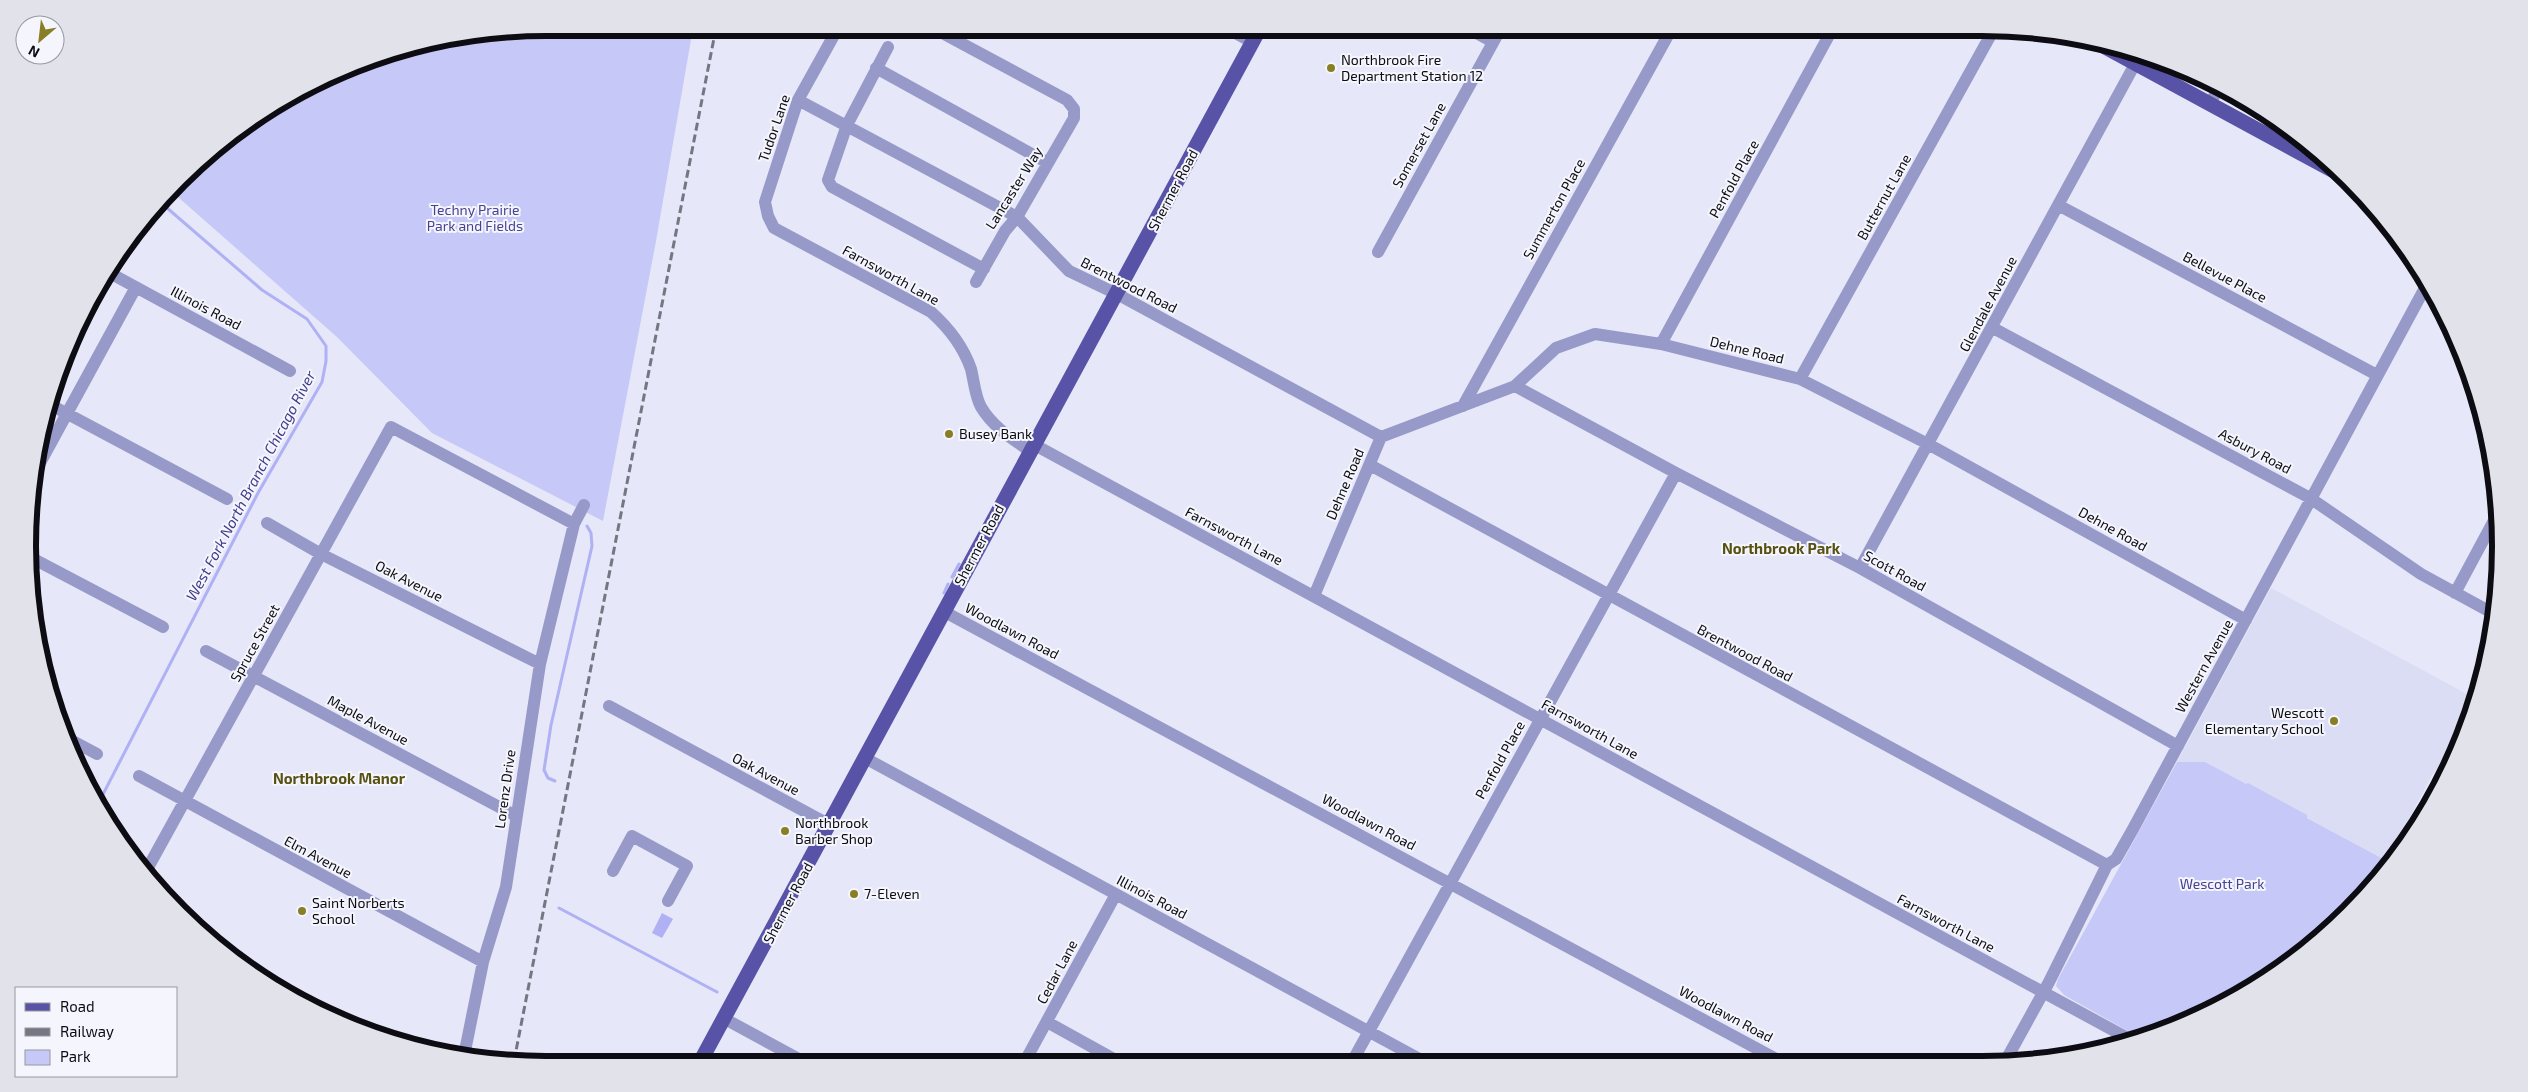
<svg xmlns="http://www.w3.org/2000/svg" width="2528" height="1092" font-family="'Exo 2',sans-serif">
<rect width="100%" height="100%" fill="#e6e7f8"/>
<path fill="#dbddf5" d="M2271 588 2476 699 2473 713 2465 729 2432 775 2387 861 2308 818 2177 762Z"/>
<path fill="#c6c8f8" d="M546 28H693L656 241 603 521 432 433 337 337 170 190 204 156 287 97 379 55 445 37Z
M2177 762H2205L2246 784 2248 783 2307 815V818L2387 861 2324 936 2211 1011 2142 1039 2064 995 2056 986 2058 979Z"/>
<path fill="#afb1f4" d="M662 913 673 919 662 938 652 933Z"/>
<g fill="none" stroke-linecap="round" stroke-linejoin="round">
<path stroke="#afb1f4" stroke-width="3" d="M952 577 959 564
M944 593 948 584
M555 781 548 778 544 770 551 725 592 546 591 533 587 526
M97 806 258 493 322 382 326 361V346L307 319 262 290 159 201
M559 908 717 992"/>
<path stroke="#9799c9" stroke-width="12" d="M838 28 798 100 765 202 768 216 774 228 931 312C949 328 963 346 971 369 974 381 975 396 981 407 993 427 1011 438 1030 451
M933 28 1067 100 1074 109V118L1017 217 1005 231 976 282
M1226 28 1252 42
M1467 28 1493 42
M888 47 847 125 828 180 832 187 984 269
M876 68 1048 163
M798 100 1017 217 1069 271 1117 294 1381 437
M2210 104 2219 87
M2058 205 2377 375
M1378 252 1501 28
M108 272 290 371
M1993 328 2310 498 2421 574 2496 615
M1661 344 1833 28
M1800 379 1994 29
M1515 386 1676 473 1860 568 2178 746
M49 404 227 499
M1463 406 1672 28
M1033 444 2133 1041
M1370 465 2107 865
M35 472 136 287
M267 523 321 554 540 664
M28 556 163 627
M1860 568 2141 53
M2455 593 2499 511
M1314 596 1381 437 1515 386 1556 348 1595 334 1661 344 1800 379 1928 444 2246 620
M943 611 1780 1061
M206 651 516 816
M609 706 830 825
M67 738 97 754
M865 758 1425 1062
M139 776 483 962
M613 871 632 836 687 866 668 901
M145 873 391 427 574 524
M725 1019 808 1064
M1047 1022 1121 1063
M464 1056 483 962 506 887 540 664 574 524 584 505
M2006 1060 2049 982 2107 865 2116 859 2133 829 2427 284
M1352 1062 1676 473
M1024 1063 1116 894"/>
<path stroke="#5853a7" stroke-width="15" d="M2092 40 2343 176
M699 1064 1260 28"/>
<path stroke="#767682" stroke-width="3" stroke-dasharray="8 4" stroke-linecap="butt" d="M514 1061 716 28"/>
</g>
<g fill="#887e25" stroke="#f5f6fd" stroke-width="2">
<circle cx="1331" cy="68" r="5"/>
<circle cx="949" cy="434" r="5"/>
<circle cx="2334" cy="721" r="5"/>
<circle cx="785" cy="831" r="5"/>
<circle cx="854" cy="894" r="5"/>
<circle cx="302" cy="911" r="5"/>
</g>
<g text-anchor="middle" stroke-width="4" stroke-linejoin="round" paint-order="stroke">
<g font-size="14" fill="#0c0c12" stroke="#f5f6fd" text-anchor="start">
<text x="1341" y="65">Northbrook Fire<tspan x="1341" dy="16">Department Station 12</tspan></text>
<text x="959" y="439">Busey Bank</text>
<text x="2324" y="718" text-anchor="end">Wescott<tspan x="2324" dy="16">Elementary School</tspan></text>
<text x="795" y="828">Northbrook<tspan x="795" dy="16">Barber Shop</tspan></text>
<text x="864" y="899">7-Eleven</text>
<text x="312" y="908">Saint Norberts<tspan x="312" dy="16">School</tspan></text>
</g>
<g font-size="14" fill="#0c0c12" stroke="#f5f6fd">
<text transform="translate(774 128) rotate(-71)" y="5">Tudor Lane</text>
<text transform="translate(1419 145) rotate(-61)" y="5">Somerset Lane</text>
<text transform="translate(1734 179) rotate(-61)" y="5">Penfold Place</text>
<text transform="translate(1014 188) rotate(-58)" y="5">Lancaster Way</text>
<text transform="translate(1173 190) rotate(-62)" y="5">Shermer Road</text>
<text transform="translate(1884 197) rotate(-61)" y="5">Butternut Lane</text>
<text transform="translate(1554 209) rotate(-61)" y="5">Summerton Place</text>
<text transform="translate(891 275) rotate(29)" y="5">Farnsworth Lane</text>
<text transform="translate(2225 277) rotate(28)" y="5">Bellevue Place</text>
<text transform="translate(1129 285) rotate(27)" y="5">Brentwood Road</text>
<text transform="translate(1988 304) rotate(-62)" y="5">Glendale Avenue</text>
<text transform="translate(206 308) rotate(28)" y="5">Illinois Road</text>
<text transform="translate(1747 350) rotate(14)" y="5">Dehne Road</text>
<text transform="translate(2255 451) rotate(28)" y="5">Asbury Road</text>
<text transform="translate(1345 484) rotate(-67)" y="5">Dehne Road</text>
<text transform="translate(2113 529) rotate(29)" y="5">Dehne Road</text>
<text transform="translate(1234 536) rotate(28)" y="5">Farnsworth Lane</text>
<text transform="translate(979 545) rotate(-62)" y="5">Shermer Road</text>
<text transform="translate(1895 571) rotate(29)" y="5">Scott Road</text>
<text transform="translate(409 581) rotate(27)" y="5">Oak Avenue</text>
<text transform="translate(1012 631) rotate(28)" y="5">Woodlawn Road</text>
<text transform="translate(255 643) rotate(-61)" y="5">Spruce Street</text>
<text transform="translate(1745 653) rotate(28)" y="5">Brentwood Road</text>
<text transform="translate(2204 666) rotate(-61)" y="5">Western Avenue</text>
<text transform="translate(368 720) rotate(28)" y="5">Maple Avenue</text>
<text transform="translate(1590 729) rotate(29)" y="5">Farnsworth Lane</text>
<text transform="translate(1500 760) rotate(-61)" y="5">Penfold Place</text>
<text transform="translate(766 774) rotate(28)" y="5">Oak Avenue</text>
<text transform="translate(505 789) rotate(-82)" y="5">Lorenz Drive</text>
<text transform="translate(1369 822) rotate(28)" y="5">Woodlawn Road</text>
<text transform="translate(318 857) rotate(28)" y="5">Elm Avenue</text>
<text transform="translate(1152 897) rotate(28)" y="5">Illinois Road</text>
<text transform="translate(788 903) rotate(-62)" y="5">Shermer Road</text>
<text transform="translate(1946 923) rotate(28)" y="5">Farnsworth Lane</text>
<text transform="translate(1057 972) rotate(-62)" y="5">Cedar Lane</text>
<text transform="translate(1726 1014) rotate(28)" y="5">Woodlawn Road</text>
</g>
<g font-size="14" fill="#474290" stroke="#f5f6fd">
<text x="475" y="215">Techny Prairie<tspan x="475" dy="16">Park and Fields</tspan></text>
<text x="2222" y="889">Wescott Park</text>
</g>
<g font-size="15" font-style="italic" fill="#423b89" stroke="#f5f6fd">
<text transform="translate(251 486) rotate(-62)" y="5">West Fork North Branch Chicago River</text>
</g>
<g font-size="15" font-weight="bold" fill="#585114" stroke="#f5f6fd">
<text x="1781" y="554">Northbrook Park</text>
<text x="339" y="784">Northbrook Manor</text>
</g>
</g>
<path d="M0 0H2528V1092H0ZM546 36H1982A510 510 0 0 1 2492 546V546A510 510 0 0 1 1982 1056H546A510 510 0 0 1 36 546V546A510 510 0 0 1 546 36Z" fill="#e2e3ea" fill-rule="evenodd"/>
<path fill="none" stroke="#0c0c12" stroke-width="6" d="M546 36H1982A510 510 0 0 1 2492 546V546A510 510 0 0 1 1982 1056H546A510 510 0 0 1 36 546V546A510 510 0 0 1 546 36Z"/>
<rect x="15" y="987" width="162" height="90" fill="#f5f6fd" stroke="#98989f"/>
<rect x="25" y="1003" width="25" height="8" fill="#5853a7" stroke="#98989f"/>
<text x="60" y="1012" font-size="15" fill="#0c0c12">Road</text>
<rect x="25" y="1028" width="25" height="8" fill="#767682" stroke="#98989f"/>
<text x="60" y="1037" font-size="15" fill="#0c0c12">Railway</text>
<rect x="25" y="1050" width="25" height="15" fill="#c6c8f8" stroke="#98989f"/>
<text x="60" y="1062" font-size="15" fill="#0c0c12">Park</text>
<g transform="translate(40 40) rotate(208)"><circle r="24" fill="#f5f6fd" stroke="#98989f"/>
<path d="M0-4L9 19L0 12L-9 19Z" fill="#887e25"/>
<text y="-8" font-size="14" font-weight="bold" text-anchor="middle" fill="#0c0c12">N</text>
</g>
</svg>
